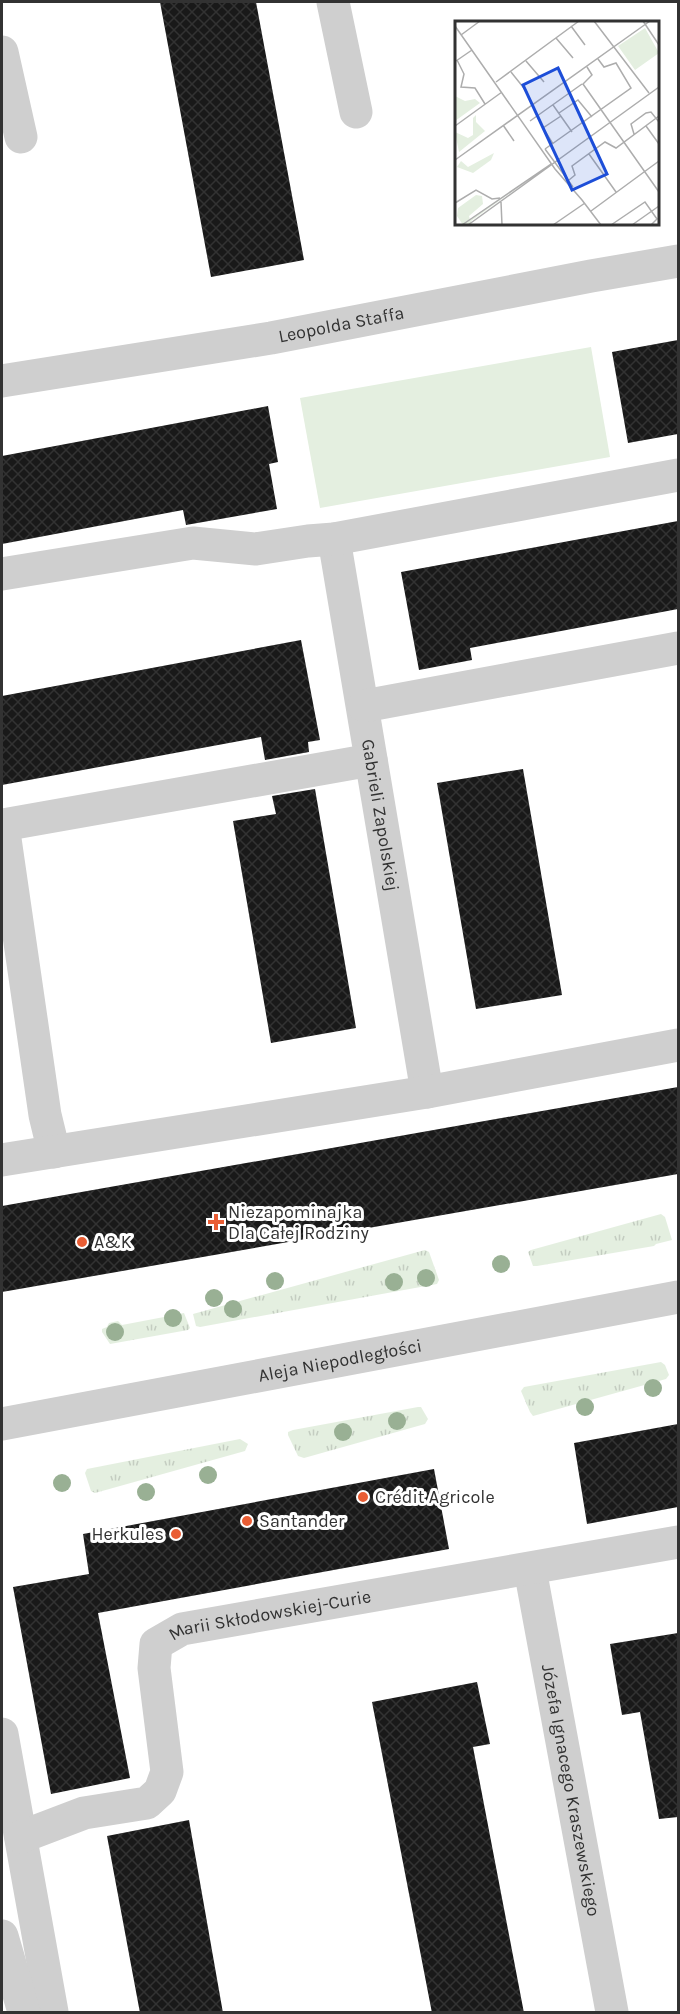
<svg xmlns="http://www.w3.org/2000/svg" width="680" height="2014" font-family="Karla,sans-serif">
<defs>
<pattern id="grass-tufts" width="24" height="20" patternUnits="userSpaceOnUse" patternTransform="scale(1.5)"><rect width="24" height="20" fill="#e4efe0"/><path d="M3 7l-1-3M5 7V3M7 7l1-3M15 17l-1-3M17 17v-4M19 17l1-3" fill="none" stroke="#c4cdc1"/></pattern>
<pattern id="building-cross-hatch" width="8" height="8" patternUnits="userSpaceOnUse" patternTransform="scale(1.5)"><rect width="8" height="8" fill="#191919"/><path d="M0 0l8 8M0 8l8-8" fill="none" stroke="#323232"/></pattern>
</defs>
<rect width="100%" height="100%" fill="#fff"/>
<path fill="url(#grass-tufts)" d="M661 1214 665 1217 672 1240 656 1244 654 1246 537 1266H533L528 1252 531 1250Z
M425 1250 429 1252 439 1280 437 1284 200 1327 196 1326 193 1314Z
M171 1311 178 1314 184 1313 190 1328 188 1330 110 1344 102 1332V1329L107 1327 109 1323 118 1321 122 1325 164 1317 165 1314Z
M661 1362 665 1365 669 1375 666 1379 533 1416 530 1412 521 1391 524 1387Z
M418 1407H421L428 1419 425 1424 304 1458 298 1456 288 1435V1432L293 1430Z
M240 1439 248 1444 245 1451 95 1493 91 1491 85 1473 87 1469Z"/>
<path fill="#e4efe0" d="M591 347 610 457 320 508 300 398Z"/>
<path fill="url(#building-cross-hatch)" d="M160 2H256L304 260 211 277Z
M678 340V434L628 443 612 352Z
M268 406 278 462 269 464 277 509 186 525 183 510 2 544V456Z
M678 521V609L470 648 472 660 419 670 401 572Z
M301 640 320 740 308 742 309 752 265 760 261 737 2 785V696Z
M523 769 562 995 476 1009 437 783Z
M315 789 356 1028 271 1043 233 821 276 814 272 796Z
M678 1087V1174L2 1292V1206Z
M678 1424V1507L587 1524 574 1443Z
M434 1469 449 1549 98 1613 130 1778 51 1794 13 1587 89 1574 83 1534Z
M678 1633V1817L659 1819 640 1712 622 1715 610 1644Z
M477 1682 490 1744 473 1747 524 2013H432L372 1702Z
M189 1820 223 2013H140L107 1836Z"/>
<g fill="none" stroke-linecap="round" stroke-linejoin="round">
<g stroke="#cfcfcf" stroke-width="33">
<path d="M333 2 356 112"/>
<path d="M2 52 21 137"/>
<path id="s1" d="M2 381 271 338 591 276 678 261"/>
<path id="s2" d="M334 539 427 1092"/>
<path d="M2 574 193 543 256 549 308 541 334 539 678 475"/>
<path d="M364 706 678 648"/>
<path d="M54 1152 45 1115 3 825 371 760"/>
<path d="M2 1160 427 1092 678 1045"/>
<path id="s3" d="M530 1569 612 2012"/>
<path d="M2 1734 52 2012"/>
<path id="s4" d="M21 1837 84 1813 147 1803 160 1791 167 1772 154 1668 156 1644 182 1629 678 1542"/>
<path d="M2 1936 24 2012"/>
</g>
<path stroke="#cfcfcf" stroke-width="33" id="s5" d="M2 1424 678 1297"/>
</g>
<g fill="#99b094">
<circle cx="501" cy="1264" r="9"/>
<circle cx="426" cy="1278" r="9"/>
<circle cx="275" cy="1281" r="9"/>
<circle cx="394" cy="1282" r="9"/>
<circle cx="214" cy="1298" r="9"/>
<circle cx="233" cy="1309" r="9"/>
<circle cx="173" cy="1318" r="9"/>
<circle cx="115" cy="1332" r="9"/>
<circle cx="653" cy="1388" r="9"/>
<circle cx="585" cy="1407" r="9"/>
<circle cx="397" cy="1421" r="9"/>
<circle cx="343" cy="1432" r="9"/>
<circle cx="208" cy="1475" r="9"/>
<circle cx="62" cy="1483" r="9"/>
<circle cx="146" cy="1492" r="9"/>
</g>
<g fill="#e95d34" stroke="#fff" stroke-width="2">
<path d="M213 1213h6v6h6v6h-6v6h-6v-6h-6v-6h6z"/>
<circle cx="82" cy="1242" r="6"/>
<circle cx="363" cy="1497" r="6"/>
<circle cx="247" cy="1521" r="6"/>
<circle cx="176" cy="1534" r="6"/>
</g>
<g text-anchor="middle" stroke-width="6" stroke-linejoin="round" paint-order="stroke">
<g font-size="18" fill="#323232" stroke="#fff">
<text dy="6" stroke="none"><textPath href="#s1" startOffset="344">Leopolda Staffa</textPath></text>
<text dy="6" stroke="none"><textPath href="#s2" startOffset="280">Gabrieli Zapolskiej</textPath></text>
<text dy="6" stroke="none"><textPath href="#s5" startOffset="344">Aleja Niepodległości</textPath></text>
<text dy="6" stroke="none"><textPath href="#s4" startOffset="417">Marii Skłodowskiej-Curie</textPath></text>
<text dy="6" stroke="none"><textPath href="#s3" startOffset="225">Józefa Ignacego Kraszewskiego</textPath></text>
</g>
<g font-size="18" fill="#323232" stroke="#fff" text-anchor="start">
<text x="228" y="1218">Niezapominajka<tspan x="228" dy="21">Dla Całej Rodziny</tspan></text>
<text x="94" y="1248">A&amp;K</text>
<text x="375" y="1503">Crédit Agricole</text>
<text x="259" y="1527">Santander</text>
<text x="164" y="1540" text-anchor="end">Herkules</text>
</g>
</g>
<g transform="translate(455 21)">
<rect width="204" height="204" fill="#fff"/>
<path d="M90 147 16 200 17 204H8L2 195 3 187 21 174 27 175 28 183 14 195 15 199Z" fill="#e4efe0"/>
<path d="M21 94V101L30 110 4 131 0 111 13 117 18 114V97ZM39 132 36 139 18 152 2 146 6 140 13 146Z" fill="#e4efe0"/>
<path d="M190 7 204 32 180 49 163 25ZM0 75 10 80 20 78 25 82 0 100Z" fill="#e4efe0"/>
<path fill="none" stroke="#adadad" stroke-width="1.5" d="M139 0 194 72M188 0 204 24M0 5 100 148 127 179M116 5 130 24M6 14 25 0M101 17 118 37M2 39 9 53 6 66 20 67 30 83M1 40 17 29M71 40 89 61M132 46 137 54 128 63 204 171M56 51 72 71M41 61 124 0M98 84 117 111M104 92 123 79 137 96M75 100 127 63M48 104 59 120M0 105 47 71M191 105 204 123M179 113 176 103 191 92 196 91 204 101M98 123 88 107 106 95M90 128 176 67 161 42 149 46 143 38M90 128 118 166M134 133 161 171M0 139 195 0M114 159 120 154 117 145 150 121 161 127 204 95M127 179 146 204M46 181 47 204M0 182 21 169 37 178 45 177M136 190 204 140M7 204 96 143M13 204 204 66M98 204 130 182M156 204 190 181 202 198 196 204M177 204 204 185"/>
<path fill="#1d4ed8" fill-opacity="0.15" stroke="#1d4ed8" stroke-width="3" d="M103 47 152 153 117 169 68 64Z"/>
<rect width="204" height="204" fill="none" stroke="#323232" stroke-width="3"/>
</g>
<rect width="680" height="2014" fill="none" stroke="#323232" stroke-width="6"/>
</svg>
